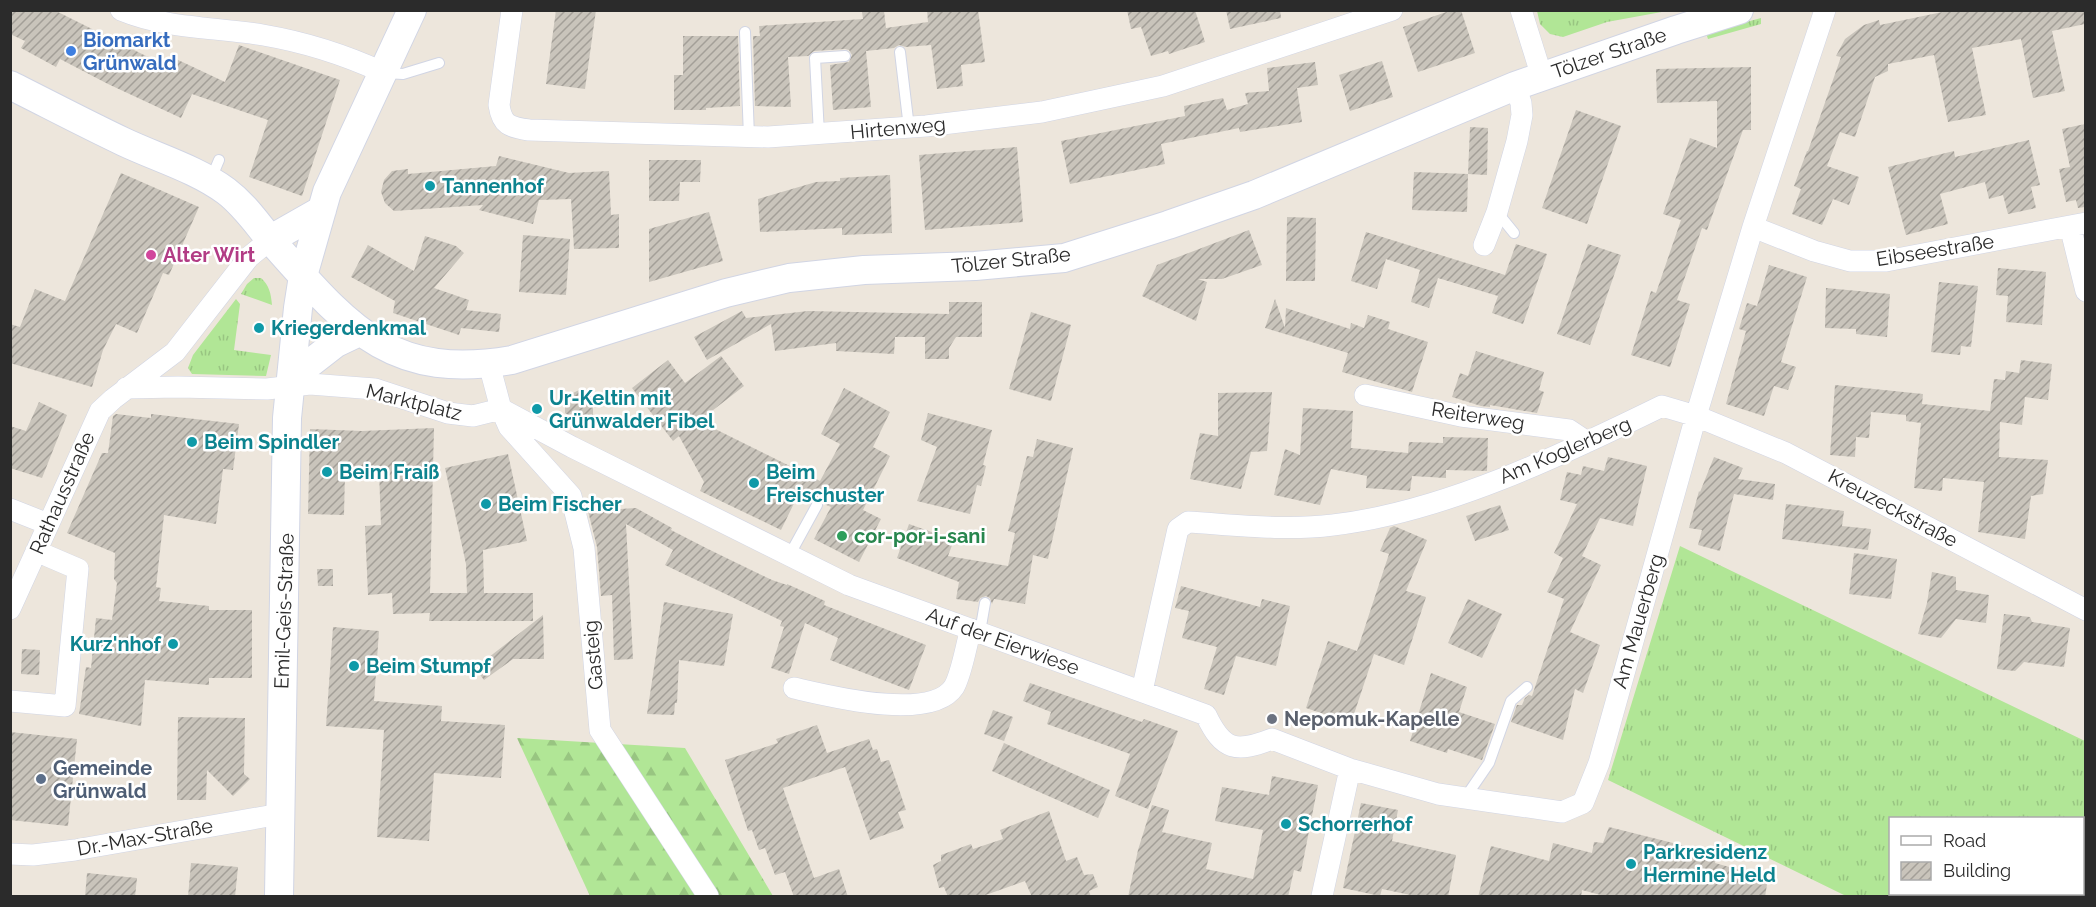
<svg xmlns="http://www.w3.org/2000/svg" width="2096" height="907" font-family="Raleway,sans-serif">
<defs>
<pattern id="grass-tufts" width="24" height="20" patternUnits="userSpaceOnUse" patternTransform="scale(1.5)"><rect width="24" height="20" fill="#b1e696"/><path d="M3 7l-1-3M5 7V3M7 7l1-3M15 17l-1-3M17 17v-4M19 17l1-3" fill="none" stroke="#98c581"/></pattern>
<pattern id="forest-firs" width="22" height="20" patternUnits="userSpaceOnUse" patternTransform="scale(1.5)"><rect width="22" height="20" fill="#b1e696"/><path d="M5 1l3.5 6h-7zM16 11l3.5 6h-7z" fill="#98c581"/></pattern>
<pattern id="building-hatch" width="6" height="6" patternUnits="userSpaceOnUse" patternTransform="scale(1.5)"><rect width="6" height="6" fill="#c9c4bb"/><path d="M-1 1l2-2M0 6l6-6M5 7l2-2" fill="none" stroke="#a39f98"/></pattern>
</defs>
<rect width="100%" height="100%" fill="#ede6dc"/>
<path fill="url(#grass-tufts)" fill-rule="evenodd" d="M1537 11 1538 10 1667 11 1607 22 1563 37 1550 34 1540 24Z
M1761 18V24L1708 39 1706 33Z
M254 278H261C269 285 271 293 272 305L241 294 247 284Z
M236 299 240 304 234 350 271 355 266 376 192 374 188 368 193 355Z
M1680 546 2085 741V896H1846L1608 780ZM2082 818V894H1890V818Z"/>
<path fill="url(#forest-firs)" d="M517 738 685 748 773 896H590Z"/>
<path fill="url(#building-hatch)" d="M10 10H54L172 69 176 59 225 82 239 45 340 80 302 196 249 177 268 120 192 94 181 118 108 84 60 59 56 67 21 48 25 41 10 34Z
M556 10H596L585 89 546 84Z
M927 10H978L985 62 961 65 963 86 937 89 931 45 906 47 899 45 894 48 866 51 871 107 833 110 830 65 849 62 852 55 849 50 845 49 814 51 808 56 788 57 791 107 755 106 753 36H760L759 26 863 19 862 12 884 11 886 28 928 22Z
M1127 10H1195L1205 42 1169 54 1168 51 1151 56 1141 27 1131 29Z
M1226 10H1280L1281 18 1230 29Z
M1452 10H1461L1475 53 1418 72 1403 27Z
M1952 10H2085V24L2052 31 2065 91 2033 98 2021 39 1972 48 1986 115 1948 122 1934 55 1888 64V71L1875 77 1855 137 1840 132 1827 166 1859 177 1849 205 1833 199 1822 225 1792 214 1801 189 1794 186 1807 151H1808L1841 57 1836 56 1845 39 1864 25 1879 20 1880 25Z
M683 36H738L740 106 706 108V110H674V75H683Z
M1382 61 1393 97 1350 111 1339 75Z
M1315 62 1318 85 1297 88 1302 122 1240 132 1239 128 1161 144 1165 164 1070 184 1061 141 1185 116 1184 106 1223 98 1227 110 1248 104 1245 93 1269 91 1267 68Z
M1751 67V130H1743L1707 230 1702 228 1677 300 1690 304 1670 367 1631 355 1651 291 1656 293 1681 220 1663 214 1690 138 1717 148V101L1657 103 1656 69Z
M1576 110 1621 126 1587 224 1542 208Z
M2085 124V207L2078 208 2076 200 2066 202 2059 169 2070 167 2062 129Z
M1470 127 1488 128 1487 175 1468 174Z
M2029 140 2040 185 2031 187 2036 208 2008 214 2003 195 1989 199 1985 182 1940 194 1948 224 1906 235 1888 167 1954 151 1955 157Z
M1017 147 1023 222 925 230 919 155Z
M499 156 569 173 609 171 611 215 619 214V248L574 249 571 199 539 200 533 224 479 210 483 205 394 211 385 203 381 192 384 180 392 171 408 169V174L496 166Z
M649 160H701L700 182H680L679 201H649Z
M1414 172 1468 174 1467 212 1412 210Z
M121 173 199 207 169 275 163 273 137 333 116 324 103 350 92 387 10 363V324L20 327 35 289 65 301Z
M890 175 892 233 842 235V228L760 232 758 199 816 182 840 181V178Z
M709 212 723 261 649 282V229Z
M1287 217 1316 218 1315 281H1286Z
M1249 230 1262 265 1222 279H1198L1207 282 1196 321 1142 296 1157 265Z
M1366 232 1505 275 1516 244 1547 254 1523 324 1492 313 1498 296 1438 278 1429 308 1411 302 1420 270 1386 259 1377 289 1351 281Z
M523 235 570 239 566 295 519 292Z
M425 236 456 246 464 253 434 288 469 300 466 310 501 314 499 332 461 328 459 335 393 313 395 301 351 277 368 245 414 271Z
M1588 244 1621 255 1590 345 1557 334Z
M1769 265 1807 277 1781 362 1796 367 1788 390 1774 386 1764 416 1726 404 1746 331 1739 329 1747 303 1757 306Z
M1998 268 2046 272 2042 325 2006 322 2008 296 1996 295Z
M1939 282 1978 286 1971 347 1961 346 1960 355 1931 352Z
M1826 288 1890 294 1887 337 1856 334V329L1825 328Z
M1275 299 1285 328 1286 308 1350 329 1351 323 1364 328 1368 315 1390 322 1388 329 1428 342 1412 392 1342 372 1348 353 1265 328Z
M949 302H982V337H956L949 348V359H925V337H895L894 354 836 351V343L775 351 771 324 707 360 694 337 742 311 746 318 808 311 949 314Z
M1031 312 1071 325 1051 401 1009 389Z
M1476 351 1544 372 1539 390 1544 392 1537 413 1490 405V407L1481 406 1452 397 1460 373 1468 376Z
M721 356 744 386 699 421 820 481 840 444 821 434 844 388 890 412 873 447 890 456 863 510 881 519 859 562 814 539 831 507 824 504 820 498H814L800 491 781 530 700 491 704 482 679 436 673 441 632 388 668 360 685 383Z
M2021 360 2052 364 2048 400 2025 397 2022 425 2000 422 1999 457 2048 460 2043 494 2031 496 2025 539 1978 532 1984 482 1943 478 1942 491 1914 488 1921 423 1906 421V415L1871 412 1869 438 1856 437 1855 457 1830 455 1835 385 1923 394 1922 404 1990 411 1994 379 2005 380 2006 371 2019 373Z
M579 390 593 397V415L578 422 565 413V397Z
M1272 392 1267 451 1251 452 1241 489 1190 479 1200 433 1218 436V393Z
M39 402 67 415 42 478 10 468V426L26 431Z
M1303 408 1353 411 1351 448 1408 453 1409 442 1443 443V437L1488 438 1487 471 1446 470V478L1412 476 1410 491 1366 488 1367 476 1331 469 1320 505 1274 495 1285 449 1300 455Z
M928 413 992 430 983 465 986 466 981 486 977 485 970 514 917 501 937 447 921 440Z
M116 414 151 418V414L239 424 233 470 223 469 216 524 164 515 156 587 161 588 159 601 209 606V610H252V678H209V685L145 680 141 726 79 714 86 667 91 668 96 618 112 620 117 583 114 579 115 553 67 533 102 453H108L113 416Z
M434 428 430 593H467L466 564 445 468 508 454 527 541 483 550 484 593H533V621H429L430 613 393 614 392 593 368 595 365 526 381 525 379 471 345 473 344 515 308 514 310 429 362 431Z
M1037 439 1073 448 1048 559 1033 555 1025 604 994 599 992 604 990 598 986 596 980 598 978 602 956 599 959 582 897 558 909 524 954 540 948 556 1008 566 1015 533 1008 531 1014 508 1027 456 1033 457Z
M1608 457 1647 466 1633 526 1600 518 1582 556 1601 565 1570 632 1600 645 1583 693 1575 689 1563 740 1511 722 1517 705H1522L1525 698 1529 695 1532 696 1564 599 1547 592 1563 558 1554 553 1577 504 1560 500 1567 472 1581 475 1583 466 1604 471Z
M1714 457 1743 468 1738 479 1775 484 1773 500 1734 494 1720 551 1698 545 1702 530 1689 528 1699 491 1700 492Z
M1786 504 1844 511 1842 526 1871 529 1868 550 1782 539Z
M1500 505 1509 530 1475 541 1466 516Z
M636 508 672 528 671 530 708 549 772 580 787 585V584L825 601 824 605 926 645 909 690 830 660 838 638 805 623 789 674 771 668 784 627 780 626 782 621 665 565 673 550 626 524 633 659 614 660 612 595 601 596 597 547 588 511Z
M1394 526 1427 540 1406 591 1426 597 1404 665 1374 654 1351 723 1306 708 1328 641 1357 651 1389 554 1380 551 1390 528Z
M1854 553 1897 559 1891 599 1849 594Z
M317 569H333V586H318Z
M1932 572 1956 577V590L1989 595 1986 623 1956 619 1941 638 1918 634 1927 603Z
M1181 586 1260 607 1262 599 1290 606 1276 666 1236 656 1224 695 1204 689 1217 647 1182 638 1189 611 1175 608Z
M1468 599 1502 614 1482 658 1448 643Z
M664 602 733 614 724 666 679 660 677 703H675L674 715 647 714Z
M2004 614 2030 617 2032 622 2070 628 2064 667 2024 662 2015 671 1997 669Z
M543 615 544 659H513L484 680 475 668Z
M333 627 379 631 374 701 442 706 441 721 505 725 501 778 434 773 429 841 377 837 384 730 326 726Z
M22 649 40 650 39 675 21 674Z
M1431 673 1467 687 1459 712 1495 724 1482 760 1448 749 1447 753 1410 741Z
M1030 683 1142 722 1144 719 1178 731 1148 809 1115 796 1130 754 1047 724 1051 712 1023 701Z
M993 710 1013 717 1004 741 984 734Z
M178 717 245 718 244 774 250 779 233 796 207 770 206 800H177Z
M817 725 827 753 869 739 873 750 877 749 881 762 889 760 906 810 898 812 904 828 870 840 845 767 783 788 814 878 839 869 848 897H794L785 872 775 875 765 848 759 850 752 830 748 831 725 760 778 743 776 739Z
M10 732 77 739 68 826 10 820Z
M1004 743 1110 790 1098 818 992 771Z
M1272 776 1318 785 1301 872 1294 870 1288 897H1128L1138 850 1152 805 1169 810 1162 832 1212 843 1206 869 1253 879 1263 830 1215 821 1222 787 1269 795Z
M1361 803 1398 810 1392 841 1456 855 1448 897H1420L1382 889 1380 896 1343 888Z
M1049 811 1066 861 1077 857 1084 875 1093 874 1098 887 1089 891 1091 897H1032L1025 881 980 897H948L944 887 939 888 933 865 941 861V855L971 844 973 849 1003 839 1000 830Z
M1609 827 1717 854 1715 863 1768 878 1765 897H1608L1582 890 1581 897H1478L1491 846 1549 861 1553 843 1592 853 1594 842 1603 843Z
M191 863 238 867 235 897H188Z
M87 873 137 878 135 897H85Z"/>
<g fill="none" stroke-linecap="round" stroke-linejoin="round">
<g stroke="#d1d5e4" stroke-width="12">
<path id="lane" d="M745 32 749 137
M900 52 909 128
M385 73 403 74 439 63
M819 134 815 58 845 56
M211 179 219 160
M1497 212 1514 233
M789 556 817 505
M980 632 985 603
M1465 798 1489 763 1511 701 1527 687"/>
</g>
<g stroke="#d1d5e4" stroke-width="22">
<path id="street" d="M121 10C167 29 215 27 263 35 304 42 345 55 382 72
M512 10 499 105C502 125 509 127 529 130L768 137 926 126 1042 112 1163 86 1392 10
M1521 10 1542 77
M2070 226 2086 291
M1753 227 1814 251 1850 261H1886L2086 223
M1484 245 1497 212 1517 141 1522 115 1521 103 1515 86
M489 364 501 409 509 427 571 496 584 548 600 730 708 896
M126 388 178 387 267 389 310 384 375 389 448 413 473 416 501 409
M1365 395 1461 416 1569 430 1587 442
M501 409 572 447 849 585 1206 715C1223 751 1236 753 1272 739L1350 769 1438 794 1562 812 1583 803 1599 763 1696 416 1753 227 1825 10
M10 509 48 524
M10 609 100 411 113 399 175 352 249 257 271 239
M794 688C829 696 931 722 954 687 962 673 966 645 971 629
M1142 691 1178 529 1188 522C1236 525 1286 531 1333 525 1444 512 1562 455 1662 406L1696 416 1786 453 2086 610
M10 701 65 706 78 569 36 551
M10 854 33 855 75 850 280 814
M1322 896 1350 769"/>
</g>
<g stroke="#d1d5e4" stroke-width="30">
<path id="secondary" d="M10 85C48 104 86 124 124 142 158 158 196 169 226 191 246 206 259 227 275 245 349 328 391 381 512 360L726 293 789 278 864 270 975 266 1064 258 1168 225 1254 195 1515 86 1676 30 1739 10
M271 239 322 210
M291 378 336 343 359 332
M279 896 287 418 298 308 303 276 327 192 412 10"/>
</g>
<use href="#lane" stroke="#fff" stroke-width="10"/>
<use href="#street" stroke="#fff" stroke-width="21"/>
<use href="#secondary" stroke="#fff" stroke-width="28"/>
</g>
<circle fill="#3f7fe0" stroke="#fff" stroke-width="2" cx="71" cy="51" r="6"/>
<g fill="#0f9aa8" stroke="#fff" stroke-width="2">
<circle cx="430" cy="186" r="6"/>
<circle cx="259" cy="328" r="6"/>
<circle cx="537" cy="409" r="6"/>
<circle cx="192" cy="442" r="6"/>
<circle cx="327" cy="472" r="6"/>
<circle cx="754" cy="483" r="6"/>
<circle cx="486" cy="504" r="6"/>
<circle cx="173" cy="644" r="6"/>
<circle cx="354" cy="666" r="6"/>
<circle cx="1286" cy="824" r="6"/>
<circle cx="1631" cy="864" r="6"/>
</g>
<circle fill="#d1479c" stroke="#fff" stroke-width="2" cx="151" cy="255" r="6"/>
<circle fill="#2e9e5b" stroke="#fff" stroke-width="2" cx="842" cy="536" r="6"/>
<circle fill="#6b7280" stroke="#fff" stroke-width="2" cx="1272" cy="719" r="6"/>
<circle fill="#5c6f8a" stroke="#fff" stroke-width="2" cx="41" cy="779" r="6"/>
<g text-anchor="middle" stroke-width="5" stroke-linejoin="round" paint-order="stroke">
<g font-size="20" font-weight="bold" fill="#366cbe" stroke="#fff" text-anchor="start">
<text x="83" y="47">Biomarkt<tspan x="83" dy="23">Grünwald</tspan></text>
</g>
<g font-size="20" fill="#2b2b2b" stroke="#fff">
<text transform="translate(1609 53) rotate(-19)" y="7">Tölzer Straße</text>
<text transform="translate(898 128) rotate(-5)" y="7">Hirtenweg</text>
<text transform="translate(1935 250) rotate(-9)" y="7">Eibseestraße</text>
<text transform="translate(1011 260) rotate(-6)" y="7">Tölzer Straße</text>
<text transform="translate(414 402) rotate(14)" y="7">Marktplatz</text>
<text transform="translate(1478 416) rotate(9)" y="7">Reiterweg</text>
<text transform="translate(1565 450) rotate(-23)" y="7">Am Koglerberg</text>
<text transform="translate(62 493) rotate(-66)" y="7">Rathausstraße</text>
<text transform="translate(1893 508) rotate(28)" y="7">Kreuzeckstraße</text>
<text transform="translate(284 611) rotate(-88)" y="7">Emil-Geis-Straße</text>
<text transform="translate(1638 621) rotate(-74)" y="7">Am Mauerberg</text>
<text transform="translate(1003 641) rotate(20)" y="7">Auf der Eierwiese</text>
<text transform="translate(593 655) rotate(-95)" y="7">Gasteig</text>
<text transform="translate(145 837) rotate(-10)" y="7">Dr.-Max-Straße</text>
</g>
<g font-size="20" font-weight="bold" fill="#0d838f" stroke="#fff" text-anchor="start">
<text x="442" y="193">Tannenhof</text>
<text x="271" y="335">Kriegerdenkmal</text>
<text x="549" y="405">Ur-Keltin mit<tspan x="549" dy="23">Grünwalder Fibel</tspan></text>
<text x="204" y="449">Beim Spindler</text>
<text x="339" y="479">Beim Fraiß</text>
<text x="766" y="479">Beim<tspan x="766" dy="23">Freischuster</tspan></text>
<text x="498" y="511">Beim Fischer</text>
<text x="161" y="651" text-anchor="end">Kurz'nhof</text>
<text x="366" y="673">Beim Stumpf</text>
<text x="1298" y="831">Schorrerhof</text>
<text x="1643" y="859">Parkresidenz<tspan x="1643" dy="23">Hermine Held</tspan></text>
</g>
<g font-size="20" font-weight="bold" fill="#b23c85" stroke="#fff" text-anchor="start">
<text x="163" y="262">Alter Wirt</text>
</g>
<g font-size="20" font-weight="bold" fill="#27864d" stroke="#fff" text-anchor="start">
<text x="854" y="543">cor-por-i-sani</text>
</g>
<g font-size="20" font-weight="bold" fill="#5b616d" stroke="#fff" text-anchor="start">
<text x="1284" y="726">Nepomuk-Kapelle</text>
</g>
<g font-size="20" font-weight="bold" fill="#4e5e75" stroke="#fff" text-anchor="start">
<text x="53" y="775">Gemeinde<tspan x="53" dy="23">Grünwald</tspan></text>
</g>
</g>
<rect width="2096" height="907" fill="none" stroke="#2b2b2b" stroke-width="24"/>
<rect x="1889" y="817" width="195" height="78" fill="#ffffff" stroke="#aaaaaa" stroke-width="1.5"/>
<rect x="1901" y="836" width="30" height="9" fill="#ffffff" stroke="#aaaaaa" stroke-width="1.5"/>
<text x="1943" y="847" font-size="18" fill="#2b2b2b">Road</text>
<rect x="1901" y="862" width="30" height="18" fill="url(#building-hatch)" stroke="#aaaaaa" stroke-width="1.5"/>
<text x="1943" y="877" font-size="18" fill="#2b2b2b">Building</text>
</svg>
